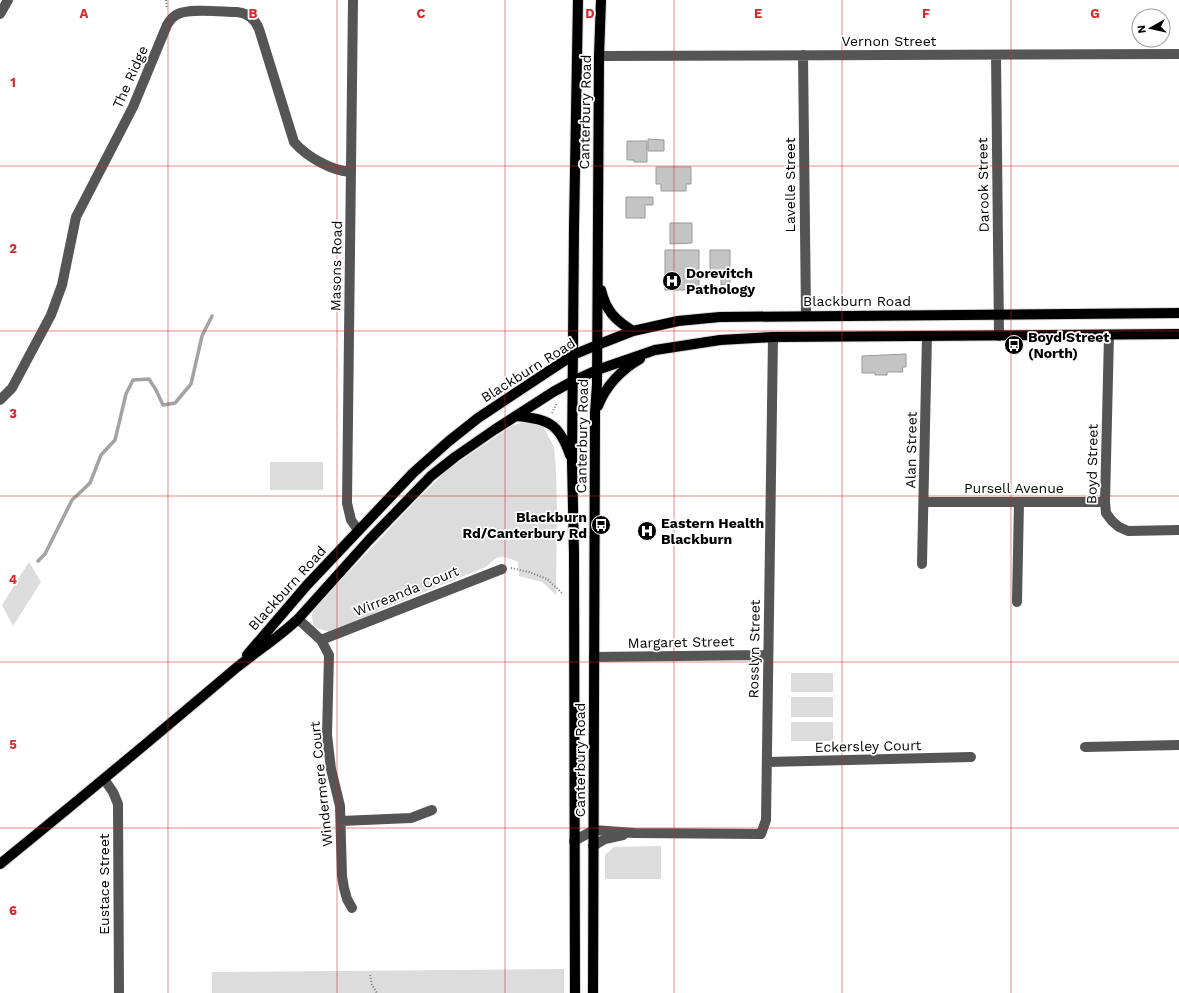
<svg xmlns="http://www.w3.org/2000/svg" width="1179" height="993" font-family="'Work Sans',sans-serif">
<rect width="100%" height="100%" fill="#fff"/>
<path fill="#dcdcdc" d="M525 422 536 423 543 426 554 447 556 471 557 509 556 595 542 582 519 576 518 562C502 555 498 554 486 567L380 610 339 632H330L317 628 313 624 312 616 313 610 412 505 446 471 513 425Z
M270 462H323V490H270Z
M29 562 41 582 13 626 2 605Z
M791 673H833V692H791Z
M791 697H833V717H791Z
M791 722H833V741H791Z
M661 846V879H605V855L614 847Z
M564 969V993H212V972Z"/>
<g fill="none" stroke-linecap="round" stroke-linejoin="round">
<path stroke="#a3a3a3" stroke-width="3.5" d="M38 561 45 554 72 500 90 483 101 455 115 440 126 394 133 380 149 379 156 390 163 405 175 403 191 384 202 336 212 316"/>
</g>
<path fill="#c4c4c4" stroke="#999" d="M648 139 664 140V151H648Z
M627 141H647V162H634V160H627Z
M656 167H691V184H686V191H661V184H656Z
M626 197H653V205H645V218H626Z
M670 223H692V243L670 244Z
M665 250H699V290H665Z
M710 250H730V284L721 285V273H710Z
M906 354V367H902L903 372H887V375H875V373H862V356Z"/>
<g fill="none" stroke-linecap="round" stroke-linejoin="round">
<g stroke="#dbdbdb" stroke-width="12">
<path id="major" d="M601 290C606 311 615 320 633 331
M598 406C606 386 621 370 640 359
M516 416C548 419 559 423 570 455
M247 655 307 585 413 473 449 441 478 418 573 355 597 345 633 331 678 321 720 317 1179 313
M0 864C79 800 158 734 236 668 257 651 279 637 298 619L369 540 431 476 455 457 494 430 553 392 573 381 597 370 655 350 720 340 773 337 1179 334
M575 993 574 553 572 461 574 228 578 0
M593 993 595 413 597 384 599 56 601 0"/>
</g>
<path stroke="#777" stroke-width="2" stroke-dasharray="1 2" stroke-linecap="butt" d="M166 0 167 9
M552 413 557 403
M511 568 529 572 547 579 563 594
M370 975 372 985 377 993"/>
<path stroke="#555" stroke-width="10" d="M353 0 347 503 351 520 358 530
M0 14 8 0
M803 55 806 315
M996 55 999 336
M599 56 1179 54
M1109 335 1105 502 1106 513 1112 521 1119 527 1128 531 1179 530
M0 400 12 388 51 315 62 285 76 217 133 107 167 25C170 20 173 16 178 14 189 8 223 12 237 12 248 13 255 19 259 29L294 142C307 157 332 171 351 172
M924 502H1105
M922 564 927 336
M1017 602 1019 502
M298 619 321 640 329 655 327 735 331 769 340 806 342 876 344 888 347 899 352 908
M321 640 502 569
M594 657 768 655
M1085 747 1179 745
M767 762 971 757
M104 779 113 792 118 804 119 993
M341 821 411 818 432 810
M574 841 594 830 634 833 761 834 766 820 773 337
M593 846 605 839 623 835"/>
<use href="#major" stroke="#000" stroke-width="10"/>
</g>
<path fill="none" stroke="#d62828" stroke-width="1" stroke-opacity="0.55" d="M168 0V993M337 0V993M505 0V993M674 0V993M842 0V993M1011 0V993M0 166H1179M0 331H1179M0 496H1179M0 662H1179M0 828H1179"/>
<defs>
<g id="hospital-disc" transform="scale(1)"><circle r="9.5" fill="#000" stroke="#fff"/><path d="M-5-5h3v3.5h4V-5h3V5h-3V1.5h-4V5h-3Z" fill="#fff"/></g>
<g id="bus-disc" transform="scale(1)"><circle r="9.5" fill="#000" stroke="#fff"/><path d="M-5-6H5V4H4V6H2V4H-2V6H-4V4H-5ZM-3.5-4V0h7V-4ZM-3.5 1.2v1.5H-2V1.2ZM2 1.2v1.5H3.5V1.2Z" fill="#fff"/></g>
</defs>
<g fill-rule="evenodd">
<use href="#hospital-disc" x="672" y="281"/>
<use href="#bus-disc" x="1014" y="345"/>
<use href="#bus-disc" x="601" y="525"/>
<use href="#hospital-disc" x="647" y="531"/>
</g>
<g text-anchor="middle" stroke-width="3.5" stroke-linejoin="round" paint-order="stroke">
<g font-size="14" fill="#000" stroke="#fff">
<text x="889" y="46">Vernon Street</text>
<text transform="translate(130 77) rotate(-66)" y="5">The Ridge</text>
<text transform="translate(585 112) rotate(-89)" y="5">Canterbury Road</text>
<text transform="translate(790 185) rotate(-90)" y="5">Lavelle Street</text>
<text transform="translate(983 185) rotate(-91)" y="5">Darook Street</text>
<text transform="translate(336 266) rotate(-89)" y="5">Masons Road</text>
<text x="857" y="306">Blackburn Road</text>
<text transform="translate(528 370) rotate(-32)" y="5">Blackburn Road</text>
<text transform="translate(582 436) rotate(-89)" y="5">Canterbury Road</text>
<text transform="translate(911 450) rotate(-89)" y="5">Alan Street</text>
<text transform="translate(1092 464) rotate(-89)" y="5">Boyd Street</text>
<text x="1014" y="493">Pursell Avenue</text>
<text transform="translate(287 588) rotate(-48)" y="5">Blackburn Road</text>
<text transform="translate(406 591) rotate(-22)" y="5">Wirreanda Court</text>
<text transform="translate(681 642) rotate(-1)" y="5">Margaret Street</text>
<text transform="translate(754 649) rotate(-89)" y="5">Rosslyn Street</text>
<text transform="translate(868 746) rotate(-1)" y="5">Eckersley Court</text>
<text transform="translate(580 760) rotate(-90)" y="5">Canterbury Road</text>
<text transform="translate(321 784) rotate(-96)" y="5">Windermere Court</text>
<text transform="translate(104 884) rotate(-90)" y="5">Eustace Street</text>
</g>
<g font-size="14" font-weight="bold" fill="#000" stroke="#fff" text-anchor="start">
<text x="686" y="278">Dorevitch<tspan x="686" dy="16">Pathology</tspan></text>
<text x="1028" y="342">Boyd Street<tspan x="1028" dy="16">(North)</tspan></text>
<text x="587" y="522" text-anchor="end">Blackburn<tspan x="587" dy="16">Rd/Canterbury Rd</tspan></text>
<text x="661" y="528">Eastern Health<tspan x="661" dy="16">Blackburn</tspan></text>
</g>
</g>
<g font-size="13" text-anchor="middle" font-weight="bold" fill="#d62828" stroke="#fff" stroke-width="3.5" stroke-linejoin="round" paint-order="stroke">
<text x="84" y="18">A</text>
<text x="253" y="18">B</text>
<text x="421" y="18">C</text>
<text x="590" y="18">D</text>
<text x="758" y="18">E</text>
<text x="926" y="18">F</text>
<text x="1095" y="18">G</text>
<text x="13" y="87">1</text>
<text x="13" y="253">2</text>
<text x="13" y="418">3</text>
<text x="13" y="584">4</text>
<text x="13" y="749">5</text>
<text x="13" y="915">6</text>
</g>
<g transform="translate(1151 28) rotate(262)"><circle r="19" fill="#ffffff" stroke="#999999"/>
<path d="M0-3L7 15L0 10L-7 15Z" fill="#000000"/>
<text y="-6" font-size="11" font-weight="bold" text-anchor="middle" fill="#000000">N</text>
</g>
</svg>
